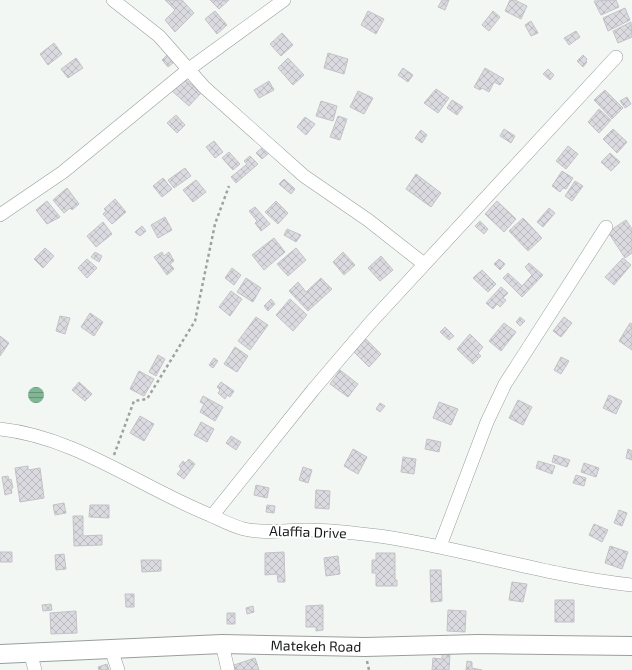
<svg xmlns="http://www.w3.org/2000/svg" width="632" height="670" font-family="'Exo 2',sans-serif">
<defs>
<pattern id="water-rules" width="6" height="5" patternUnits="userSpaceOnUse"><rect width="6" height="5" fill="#81b694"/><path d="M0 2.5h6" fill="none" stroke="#699378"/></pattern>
<pattern id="building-cross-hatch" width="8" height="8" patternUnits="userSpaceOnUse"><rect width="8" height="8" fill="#dbdae0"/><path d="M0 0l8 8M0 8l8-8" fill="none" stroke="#bbbabf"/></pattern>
</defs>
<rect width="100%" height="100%" fill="#f2f7f4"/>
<path fill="url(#water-rules)" d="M28 395a8 8 0 1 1 16 0a8 8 0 1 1-16 0Z"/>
<path fill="url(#building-cross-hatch)" stroke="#c3c2c7" d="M165 0H182L194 13 175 32 165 20 175 10Z
M210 0H229L219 9Z
M442 0H449L445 10 438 7Z
M510 0H515L527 6 521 19 505 11Z
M616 0 619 7 601 15 594 1Z
M625 8 630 20 608 31 603 18Z
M215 11 227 25 217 34 205 19Z
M368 11 384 19 376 34 361 25Z
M493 11 500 17 489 31 482 25Z
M531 21 538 33 531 36 525 25Z
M631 22 632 37 618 43 613 31Z
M576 31 580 37 569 45 564 38Z
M282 33 293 45 281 56 270 44Z
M54 43 62 54 48 65 40 54Z
M328 53 348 59 344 74 324 68Z
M167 55 173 63 168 67 162 60Z
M583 55 587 59 586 61 587 62 583 67 577 61Z
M76 58 83 68 68 78 61 69Z
M288 58 304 75 293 85 278 68Z
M403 68 413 75 408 82 398 75Z
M485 68 504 79 500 85 494 82 489 92 482 88 480 90 474 87Z
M548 69 554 75 550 80 543 74Z
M184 78 201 93 189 106 172 91Z
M269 81 274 90 259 98 254 90Z
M436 89 449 98 438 113 424 103Z
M605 90 623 108 612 119 594 100Z
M358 91 373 98 364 114 350 107Z
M627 97 631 104 625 108 620 101Z
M452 100 463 107 457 115 447 108Z
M321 101 337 106 333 121 316 116Z
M599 109 611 120 599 133 588 122Z
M176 115 185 125 177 133 167 123Z
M338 116 347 119 340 140 330 137Z
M305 117 315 124 306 135 297 127Z
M504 129 515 136 511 143 500 136Z
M613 129 627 142 617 153 603 139Z
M421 130 427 135 422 143 415 138Z
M214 141 223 152 215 158 206 147Z
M264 146 270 152 262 159 256 153Z
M568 146 578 154 566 169 556 161Z
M229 152 240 164 233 170 222 158Z
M610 153 620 162 611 171 601 162Z
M250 156 258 164 236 183 231 177 247 164 244 161Z
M185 168 191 176 174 188 168 180Z
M562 171 573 178 566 189 563 188 560 192 552 186Z
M416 174 441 193 431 207 406 189Z
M163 178 172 189 162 197 153 186Z
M284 179 295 189 291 194 279 184Z
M196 180 206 192 193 202 183 190Z
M575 181 583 186 572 201 565 196Z
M67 188 79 204 72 210 70 208 64 213 53 200Z
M115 199 126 212 112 224 103 214 106 211 104 209Z
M47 201 60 217 47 224 36 210Z
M276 201 288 213 278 224 265 212Z
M497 201 516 219 504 232 485 214Z
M255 207 270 224 261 231 255 223 257 221 249 211Z
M549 208 555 213 543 227 537 222Z
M165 217 172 230 158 238 151 225Z
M523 218 542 238 528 251 509 231Z
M626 220 632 229V253L625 258 608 232Z
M480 221 488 229 484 234 475 226Z
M103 222 112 234 96 247 87 236Z
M142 226 146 231 140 236 135 232Z
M287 229 301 235 296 242 284 235Z
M274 238 285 252 264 270 252 255Z
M45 248 54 256 43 268 34 259Z
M296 248 306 260 288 276 277 264Z
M95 252 102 256 99 262 91 257Z
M162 252 164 256 169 252 174 261 170 264 174 269 167 275 154 257Z
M343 252 355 265 344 275 333 262Z
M381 256 393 270 380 281 368 268Z
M623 258 631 265 614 285 605 277Z
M87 259 97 268 87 278 78 268Z
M499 259 505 264 500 270 494 264Z
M529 263 543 275 522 297 503 278 508 273 522 286 532 275 525 267Z
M232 268 241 275 234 285 225 278Z
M482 270 496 284 488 292 473 278Z
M246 278 261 288 253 302 237 292Z
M321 278 332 289 308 311 289 291 298 282 306 292Z
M501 287 508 293 503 298 506 300 500 307 497 304 493 309 486 303Z
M231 291 242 299 230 316 219 307Z
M271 299 275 304 268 311 264 306Z
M290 299 307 315 293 331 276 315Z
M90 313 103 322 94 336 81 327Z
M60 316 70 318 65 334 56 331Z
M256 317 268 325 250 350 238 341Z
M520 317 525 321 520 326 516 322Z
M564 317 572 323 561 337 553 331Z
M504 323 516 332 501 351 489 341Z
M630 323 632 324V350L619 341Z
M445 327 454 336 449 340 440 332Z
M470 334 483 347 478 353 481 356 473 364 457 349Z
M0 336 9 343 0 356Z
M366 339 381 354 369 367 354 352Z
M235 347 248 356 237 372 224 364Z
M158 355 165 359 156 376 149 372Z
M561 357 569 361 561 374 554 370Z
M214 358 218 361 213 368 209 365Z
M340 370 358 384 348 397 330 384Z
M139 371 154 379 144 396 130 389Z
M79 382 92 394 85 401 72 390Z
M221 382 234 391 230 397 227 395 225 399 218 393 220 390 217 387Z
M609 395 622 401 616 414 603 408Z
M203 396 223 407 215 421 200 412 204 404 200 402Z
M518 400 532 407 523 425 509 418Z
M439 402 458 409 451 425 433 418Z
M380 403 385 406 380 412 376 409Z
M140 416 154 424 144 441 130 433Z
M201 422 214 429 207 442 194 435Z
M231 436 241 442 236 450 226 443Z
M427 439 441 442 439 452 425 449Z
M353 449 367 457 358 474 344 466Z
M628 449 632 451V460L626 458Z
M554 455 570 460 567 467 552 462Z
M403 457 416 459 414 474 401 472Z
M189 459 195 464 184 479 177 474 181 469 179 466 183 461 185 463Z
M538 461 555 466 552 474 536 468Z
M584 463 599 468 596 477 581 472Z
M28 466V470L40 468 44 498 20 502 15 468Z
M303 467 312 470 308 483 299 480Z
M576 475 586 478 584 486 573 483Z
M8 476 9 480 11 479 13 488H11L12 493 5 495 2 477Z
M256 485 269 488 267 498 254 495Z
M316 490 330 491 329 509 315 508Z
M64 503 66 513 55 515 53 505Z
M90 505H109V518L89 517Z
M267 505 275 506 274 513 266 512Z
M619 510 627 513 622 526 614 523Z
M73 516H83V536L102 535V545L74 546Z
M594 524 608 530 602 542 589 535Z
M610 546 628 552 622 569 605 563Z
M0 552H12V562H0Z
M284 552 285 582H278L277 574 265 575V553Z
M376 553H395V580H397V586H376V573H372V560H376Z
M64 554 66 569 56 570 55 555Z
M338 556 340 574 326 576 324 558Z
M141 560H161V571L142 572Z
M430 570H441L442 601 431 602Z
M512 582 527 584 523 602 509 600Z
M125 594H134V607H126Z
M555 600H574V622H555Z
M51 604 52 610 43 611 42 605Z
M323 605V630L316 631V627H306V606Z
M253 606 254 612 247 614 246 608Z
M448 610 466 611 465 632 447 631Z
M76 611 77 633 51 634 50 613Z
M227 613H235V624H227Z
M442 653 450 654 449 670H432L433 658 442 659Z
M255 658 259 670H235L234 665Z
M467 661 472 662V668L482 670H466Z
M107 664 109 670H99L98 667Z"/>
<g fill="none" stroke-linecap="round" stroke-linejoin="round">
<g stroke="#999e9b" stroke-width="14">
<path id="street" d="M113 0 159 36 204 87 304 176 368 220 424 264
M0 215 63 172 189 69 284 0
M0 429C76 437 140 487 210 515 221 520 232 526 244 529 264 534 286 530 306 530 330 530 355 533 379 536 464 548 546 576 632 585
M212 516 313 390 371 322 616 57
M440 546 487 422 505 384 606 227
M222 644 228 670
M111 649 118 670
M30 652 35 670"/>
</g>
<g stroke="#999e9b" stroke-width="20">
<path id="secondary" d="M0 654 222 644 365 647 478 644 632 646"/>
</g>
<path stroke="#9da19f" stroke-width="2.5" stroke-dasharray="3 3" stroke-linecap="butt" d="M114 455 134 401 147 399 195 321 215 224 229 186
M367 661 369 670"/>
<use href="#street" stroke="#fff" stroke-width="13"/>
<use href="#secondary" stroke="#fff" stroke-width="18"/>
</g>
<g text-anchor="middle" stroke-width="4" stroke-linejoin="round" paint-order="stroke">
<g font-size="14" fill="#171918" stroke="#fff">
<text transform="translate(308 532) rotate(2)" y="5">Alaffia Drive</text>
<text transform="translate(316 646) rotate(1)" y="5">Matekeh Road</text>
</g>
</g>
</svg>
